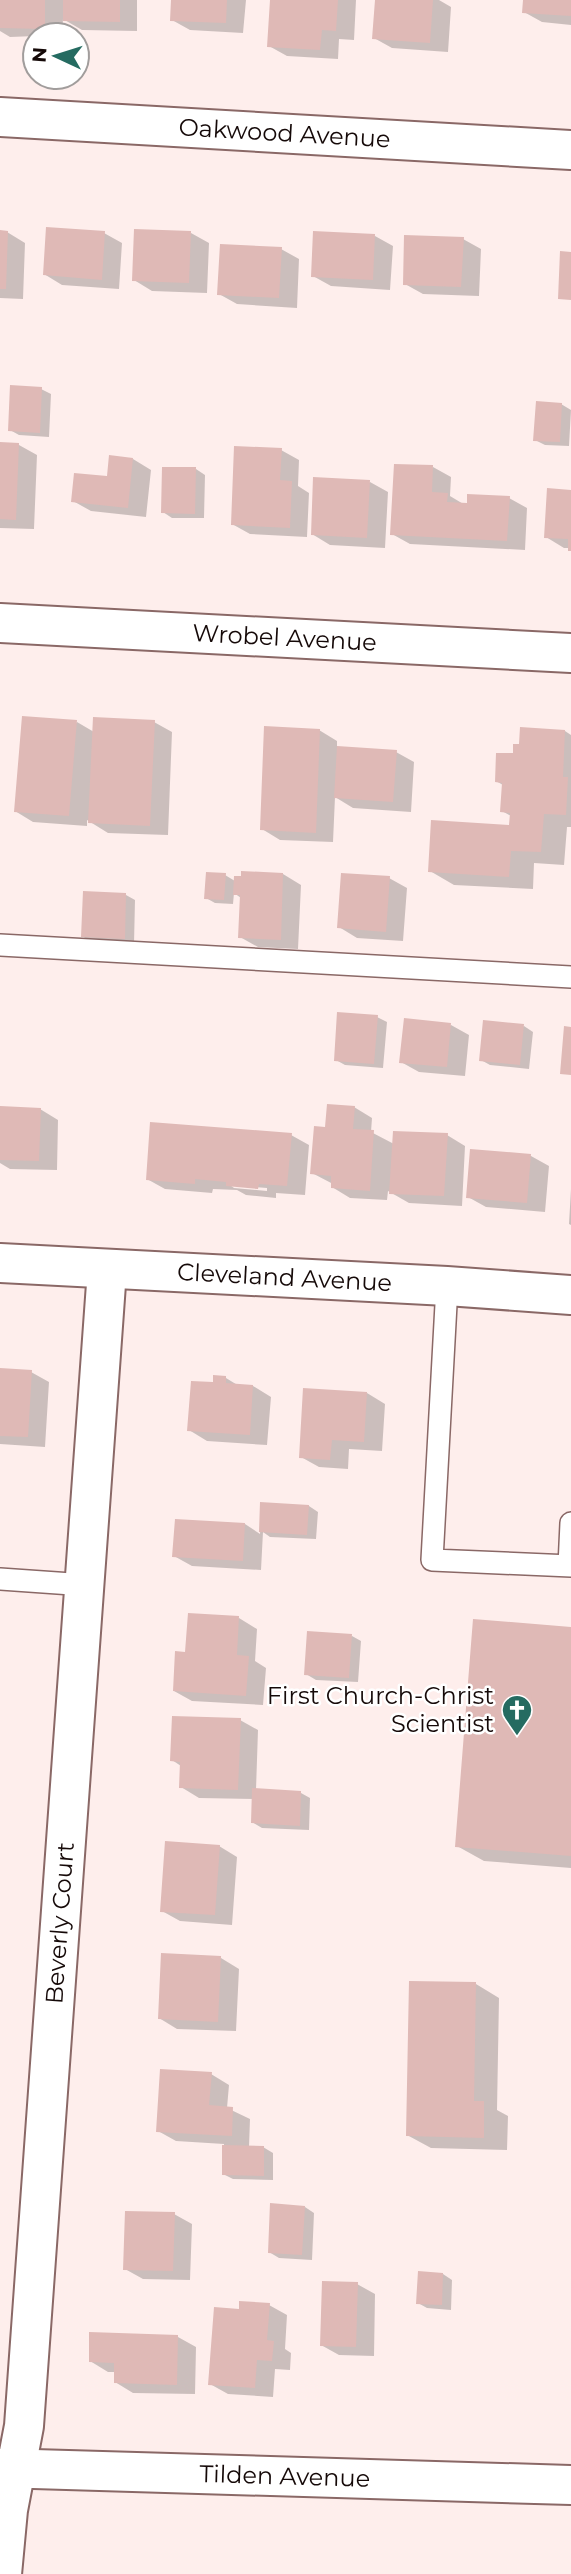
<svg xmlns="http://www.w3.org/2000/svg" width="571" height="2574" font-family="Montserrat,sans-serif">
<rect width="100%" height="100%" fill="#feeeec"/>
<path fill="#0003" fill-rule="evenodd" d="M0 0H137V31L82 30 63 19 62 35 10 37 0 31Z
M173 0H246L243 33 190 30 172 20Z
M272 0H356L354 40 339 39 338 59 287 56 269 46Z
M377 0H439L451 7 448 52 392 48 374 38Z
M525 0H571V25L542 22 524 12Z
M0 232H7L25 243 23 299 0 298Z
M104 233 122 243 119 289 62 285 44 274Z
M191 233 209 243 207 293 152 291 134 280Z
M375 236 393 246 390 290 331 286 313 276Z
M463 239 481 249 479 296 423 294 405 284Z
M281 249 299 259 297 308 237 304 219 294Z
M41 389 51 394 49 437 19 435 10 430Z
M561 404 571 410 569 446 545 445 535 440Z
M0 444 19 445 37 455 34 529 0 528Z
M281 450 299 460 298 486 309 493 307 537 250 534 232 524Z
M133 459 151 470 146 517 91 511 73 501Z
M433 467 451 477 450 496 465 505 509 498 527 508 525 550 410 544 392 534Z
M196 469 205 475 204 518H172L163 512Z
M370 482 388 492 385 548 330 545 312 534Z
M571 491V551L570 548H564L546 537Z
M77 722 94 732 154 722 172 732 168 835 108 833 87 820V826L33 822 15 811Z
M319 730 337 741V748L396 752 414 762 411 812 353 808 335 797 333 842 280 840 262 829Z
M565 731 571 735V827H567L564 865 534 863 533 889 454 885 430 871 510 827 511 816 502 811 503 785 496 781 515 755Z
M283 874 301 885 298 949 258 947 240 937 241 898 234 893 233 904 215 903 206 898 225 875 235 881Z
M389 878 407 888 403 941 357 938 339 927Z
M126 895 135 900 134 944 92 942 82 936Z
M377 1017 387 1022 383 1068 345 1065 336 1060Z
M451 1025 469 1035 465 1076 419 1072 401 1062Z
M524 1026 533 1032 529 1069 490 1065 481 1060Z
M354 1107 372 1118 371 1132 394 1144 447 1135 465 1146 462 1206 409 1203 388 1191 387 1200 350 1198 332 1187 333 1184 312 1173 327 1129Z
M0 1108 40 1109 58 1120 57 1170 10 1169 0 1163Z
M291 1135 309 1145 305 1195 276 1193V1198L246 1195 237 1190 213 1189 212 1193 165 1189 147 1179ZM230 1185 267 1188V1191L234 1188Z
M472 1151 531 1156 549 1166 545 1212 486 1207 468 1197Z
M571 1189V1225L569 1224Z
M0 1370 31 1372 49 1382 45 1447 0 1444Z
M226 1378 239 1386H253L271 1397 267 1445 207 1441 189 1430 214 1384Z
M367 1393 385 1404 382 1451 349 1449 348 1469 319 1467 301 1457Z
M262 1504 309 1506 318 1512 316 1539 270 1537 263 1532 261 1570 192 1566 174 1556 245 1524 260 1534Z
M239 1618 257 1629 255 1661 266 1668 263 1705 192 1701 174 1691 187 1654Z
M571 1629V1868L484 1861 457 1846Z
M352 1636 361 1641 358 1682 316 1680 306 1674Z
M240 1720 258 1730 256 1790 301 1793 310 1798 309 1830 262 1828 252 1822 253 1799 199 1798 181 1787V1766L172 1760Z
M219 1846 237 1857 232 1925 180 1921 162 1911Z
M221 1958 239 1969 236 2031 177 2029 159 2018Z
M476 1984 499 1998 497 2110 508 2116 507 2150 431 2148 407 2135Z
M211 2074 229 2085 227 2108 250 2119 249 2147H263L273 2153V2180L233 2179 223 2174 224 2144 176 2141 158 2131Z
M305 2207 314 2213 312 2260 279 2258 269 2252Z
M174 2214 192 2224 190 2280 143 2279 125 2269Z
M443 2274 452 2280 451 2310 427 2308 418 2303Z
M357 2284 375 2294 374 2356 339 2355 321 2345Z
M269 2305 287 2315 285 2349 291 2353 290 2370 275 2369 273 2397 228 2394 210 2384 240 2311Z
M178 2337 196 2347 195 2394 133 2393 115 2382 116 2372H108L90 2361Z"/>
<path fill="#dfb9b6" d="M0 0H45V29L0 28Z
M63 0H120V22L63 21Z
M171 0H227L226 23 170 21Z
M270 0H338L336 31 322 30 320 50 267 47Z
M375 0H433L430 43 372 39Z
M523 0H571V16L522 13Z
M46 227 105 231 102 280 43 275Z
M134 229 191 231 189 283 132 281Z
M0 230 8 231 6 289H0Z
M313 231 375 234 373 280 311 277Z
M404 235 464 237 461 287 403 285Z
M220 244 282 247 279 298 217 295Z
M560 251 571 252V300L558 299Z
M10 385 42 387 40 433 8 431Z
M536 401 562 403 560 442 533 441Z
M0 442 19 443 16 520 0 519Z
M234 446 282 448 280 480 292 481 290 528 231 525Z
M109 455 133 458 128 508 71 502 74 473 107 476Z
M394 464 433 465 432 492 448 493 447 502 467 503V494L510 496 507 541 390 535Z
M162 467H196L195 514 161 513Z
M313 477 370 480 367 538 311 535Z
M547 488 571 490V551H568V539L544 538Z
M22 716 77 720 69 816 14 812Z
M93 717 155 720 150 826 88 823Z
M264 726 320 729 316 833 260 830Z
M520 727 565 730 563 777H568L566 815 544 814 541 852 511 851 509 877 428 872 431 820 509 825 510 813 500 812 502 783 495 782 496 753H513V744H519Z
M337 746 397 750 393 802 334 798Z
M241 871 283 873 281 940 238 938 240 895H233L234 876H241Z
M206 872 226 873 224 900 204 899Z
M341 873 390 876 386 932 337 928Z
M83 891 126 893 125 939 81 937Z
M337 1012 378 1015 374 1064 334 1061Z
M404 1018 451 1023 447 1067 399 1063Z
M483 1020 524 1024 520 1065 479 1061Z
M564 1026 571 1027V1075L560 1074Z
M327 1104 355 1106 353 1129 374 1130 370 1191 331 1188V1176L310 1174 314 1126 325 1127Z
M0 1106 41 1108 39 1161 0 1160Z
M150 1122 292 1133 287 1186 259 1184 258 1189 226 1186V1182L195 1179V1184L146 1180Z
M393 1131 448 1133 444 1196 389 1194Z
M470 1149 531 1154 527 1203 466 1198Z
M0 1368 32 1370 28 1437 0 1436Z
M213 1375 226 1376V1383L253 1385 250 1435 187 1431 191 1381 213 1382Z
M303 1388 367 1392 364 1442 332 1440 330 1460 299 1458Z
M260 1502 309 1505 307 1535 259 1532Z
M175 1519 245 1523 243 1561 172 1557Z
M188 1613 239 1616 237 1655 249 1656 246 1696 173 1691 175 1651 185 1652Z
M473 1619 571 1627V1856L455 1847Z
M307 1631 352 1634 349 1678 304 1675Z
M172 1716 241 1718 238 1790 179 1788 180 1762 170 1761Z
M252 1788 301 1791 300 1826 251 1823Z
M165 1841 220 1845 215 1915 160 1912Z
M161 1953 221 1956 218 2022 158 2019Z
M409 1981 476 1982 474 2101H484V2138L406 2136Z
M160 2069 212 2072 209 2105 233 2107 232 2136 156 2132Z
M222 2145 264 2146V2176L222 2175Z
M270 2203 305 2206 302 2255 268 2253Z
M125 2211 175 2212 173 2271 123 2270Z
M418 2271 443 2273 442 2305 416 2304Z
M322 2281 358 2282 356 2347 320 2346Z
M239 2301 270 2303 267 2340 274 2341 272 2361 257 2360 255 2388 208 2385 214 2307 239 2309Z
M89 2332 178 2335 177 2385 114 2383V2363L89 2362Z"/>
<g fill="none" stroke-linecap="round" stroke-linejoin="round">
<g stroke="#8a6866" stroke-width="24">
<path id="service" d="M0 945 571 977
M447 1286 432 1560 571 1566
M569 1566 571 1523
M0 1579 86 1585"/>
</g>
<g stroke="#8a6866" stroke-width="42">
<g id="minor">
<path id="s1" d="M0 117 571 150"/>
<path id="s2" d="M0 623 571 653"/>
<path id="s3" d="M0 1263 447 1286 571 1295"/>
<path id="s4" d="M2 2574 8 2510 24 2426 107 1270"/>
</g>
</g>
<g stroke="#8a6866" stroke-width="42">
<g id="tertiary">
<path id="s5" d="M0 2468 571 2485"/>
</g>
</g>
<use href="#service" stroke="#fff" stroke-width="21"/>
<use href="#minor" stroke="#fff" stroke-width="38"/>
<use href="#tertiary" stroke="#fff" stroke-width="38"/>
</g>
<defs>
<g id="church-pin" transform="scale(1.575)"><path d="M0 17L-7.5 6A9.5 9.5 0 1 1 7.5 6Z" fill="#256b61" stroke="#fff"/><path d="M-1.2-6h2.4v3.5h3.3v2.4h-3.3V6h-2.4V-.1h-3.3v-2.4h3.3Z" fill="#fff"/></g>
</defs>
<g fill-rule="evenodd">
<use href="#church-pin" x="517" y="1710"/>
</g>
<g text-anchor="middle" stroke-width="5" stroke-linejoin="round" paint-order="stroke">
<g font-size="24" fill="#150908" stroke="#fff">
<text dy="8" stroke="none"><textPath href="#s1" startOffset="285">Oakwood Avenue</textPath></text>
<text dy="8" stroke="none"><textPath href="#s2" startOffset="285">Wrobel Avenue</textPath></text>
<text dy="8" stroke="none"><textPath href="#s3" startOffset="285">Cleveland Avenue</textPath></text>
<text dy="8" stroke="none"><textPath href="#s4" startOffset="654">Beverly Court</textPath></text>
<text dy="8" stroke="none"><textPath href="#s5" startOffset="285">Tilden Avenue</textPath></text>
</g>
<g font-size="24" fill="#150908" stroke="#fff" text-anchor="end">
<text x="494" y="1704">First Church-Christ<tspan x="494" dy="28">Scientist</tspan></text>
</g>
</g>
<g transform="translate(56 56) rotate(274)"><circle r="33" fill="#ffffff" stroke="#a19d9c" stroke-width="2"/>
<path d="M0-5L12 26L0 18L-12 26Z" fill="#256b61"/>
<text y="-10" font-size="19" font-weight="bold" text-anchor="middle" fill="#150908">N</text>
</g>
</svg>
